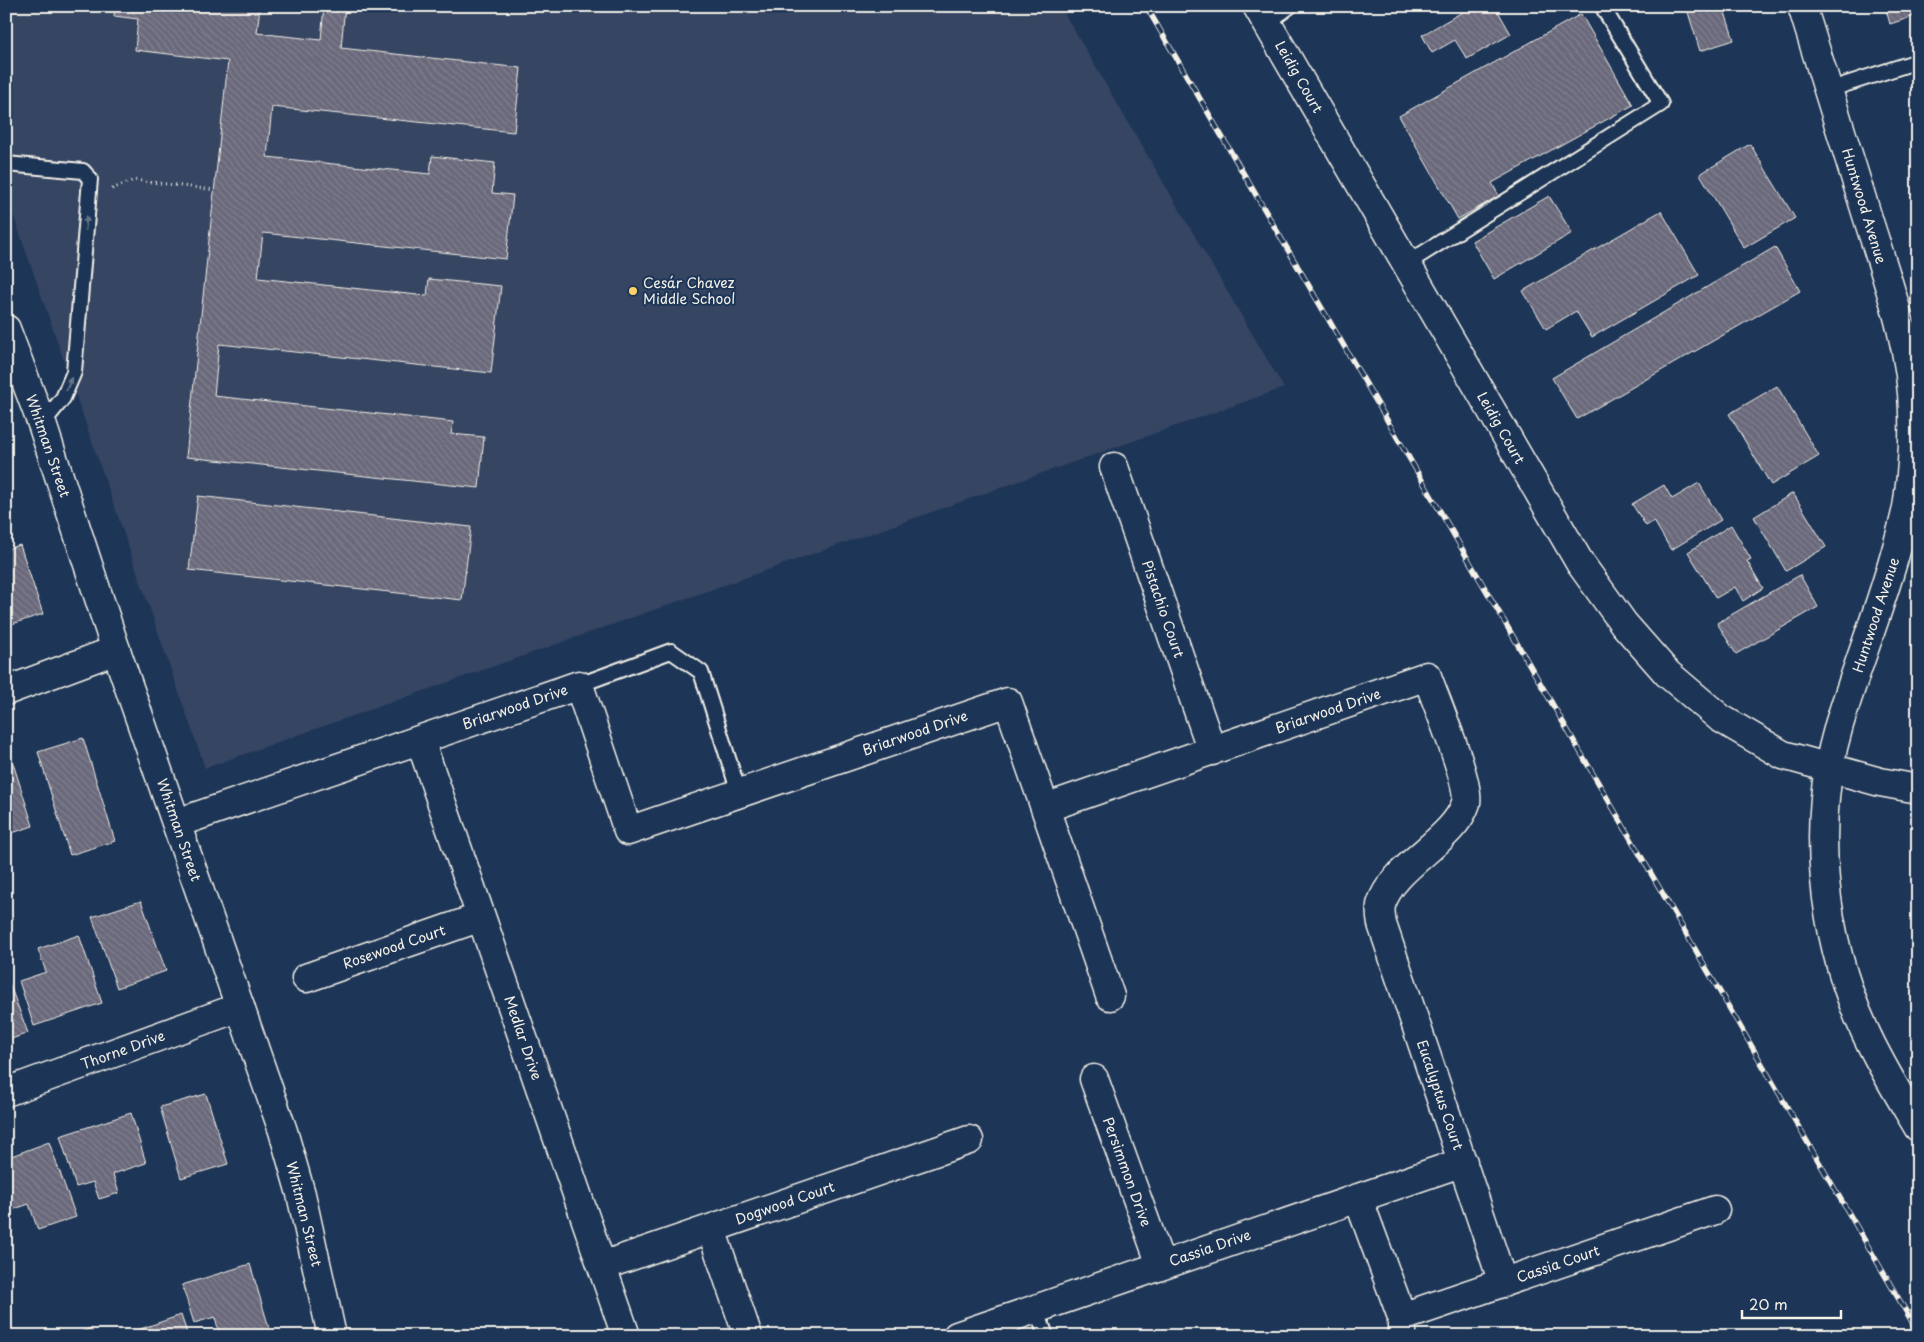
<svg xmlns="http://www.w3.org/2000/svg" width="1924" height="1342" font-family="'Playpen Sans',sans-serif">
<defs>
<pattern id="building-back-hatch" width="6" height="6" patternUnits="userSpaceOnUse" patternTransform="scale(1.25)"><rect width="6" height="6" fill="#6a697b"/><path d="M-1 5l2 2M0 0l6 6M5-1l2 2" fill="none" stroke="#807f8e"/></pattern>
</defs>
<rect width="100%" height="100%" fill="#1d3557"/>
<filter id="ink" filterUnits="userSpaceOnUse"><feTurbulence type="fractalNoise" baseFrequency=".02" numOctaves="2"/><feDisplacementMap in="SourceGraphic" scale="10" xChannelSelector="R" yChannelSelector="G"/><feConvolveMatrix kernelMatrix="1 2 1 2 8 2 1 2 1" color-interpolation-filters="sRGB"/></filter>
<g filter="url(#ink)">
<path fill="#344562" d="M6 6H1060L1284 388 205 768 6 194Z"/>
<path fill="url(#building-back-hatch)" stroke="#f4f1e8" d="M115 6H260L257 33 321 40 324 6H345L341 48 521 68 514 132 272 107 267 157 430 174 432 156 495 163 492 193 513 195 506 259 263 233 258 278 427 296 429 279 501 286 491 373 219 344 214 396 453 422 451 434 484 437 479 488 186 457 228 61 135 50 138 19 114 16Z
M493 6H527L526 10Z
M1473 6H1495L1511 34 1467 59 1455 40 1432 53 1422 35Z
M1686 6H1723L1734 40 1700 51Z
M1885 6H1918V15L1890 24Z
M1581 14 1633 105 1492 183 1499 196 1458 219 1399 116Z
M1750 144 1795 218 1744 248 1700 174Z
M1549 196 1572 233 1494 279 1472 241Z
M1661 211 1699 275 1592 337 1576 311 1546 329 1523 291Z
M1775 247 1800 291 1577 419 1552 378Z
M1777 386 1819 456 1771 485 1729 414Z
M1699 483 1721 520 1671 550 1654 521 1646 526 1632 504 1664 485 1672 499Z
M1793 493 1826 547 1786 571 1754 517Z
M198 496 471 527 462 600 189 570Z
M1731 525 1751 559 1747 561 1763 588 1743 601 1735 587 1716 598 1688 552Z
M20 545 43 614 6 626V549Z
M1800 575 1818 607 1736 654 1717 623Z
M83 738 115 841 70 855 38 752Z
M11 757 33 826 6 835V759Z
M141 901 166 971 117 988 92 917Z
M79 935 102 1003 34 1026 19 981 46 972 38 949Z
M6 975 28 1033 6 1041Z
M206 1094 228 1164 181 1178 160 1107Z
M131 1113 146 1163 113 1174 119 1193 99 1199 93 1182 76 1187 60 1136Z
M49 1142 76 1217 38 1230 29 1204 6 1212V1158Z
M250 1264 270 1331 257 1336H220L215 1317 194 1323 182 1285Z
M181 1315 188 1336H120Z
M91 1328 94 1336H70Z"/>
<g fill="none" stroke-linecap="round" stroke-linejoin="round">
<g stroke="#f4f1e8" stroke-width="18">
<path id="service" d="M1267 23 1290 6
M1828 90 1918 61
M6 164 83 171 90 179 74 372 63 398 42 424
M1406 264 1661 104 1602 6
M579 685 671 651 701 672 739 793
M1036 1308 1046 1336"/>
</g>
<g stroke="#f4f1e8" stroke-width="31">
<path id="minor" d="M1257 6 1580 563 1624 624 1668 674 1720 718 1783 755 1880 782 1918 789
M1114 467 1212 751
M6 691 116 650
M420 740 626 1336
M1045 808 1110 996
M177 823 579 685 628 831 1008 702 1045 808 1427 676C1435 699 1471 784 1466 803 1454 841 1392 866 1381 905 1380 911 1381 919 1382 924L1503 1283
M306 978 481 917
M1094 1079 1161 1265
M6 1092 240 1007
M1358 1198 1402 1317V1334
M711 1229 748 1336
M602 1266 969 1140
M1402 1317 1715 1210
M957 1336 1463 1162"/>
</g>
<g stroke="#f4f1e8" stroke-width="31">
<path id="tertiary" d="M1802 6C1825 79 1847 152 1870 225 1889 285 1912 349 1913 413 1914 442 1912 472 1908 501 1906 516 1901 532 1897 547 1881 607 1857 665 1839 725 1810 823 1822 936 1864 1029 1879 1063 1899 1095 1918 1127
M6 329 42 424 116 650 283 1131 301 1194 332 1336"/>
</g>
<path stroke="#f4f1e8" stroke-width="3" stroke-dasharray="1 4" stroke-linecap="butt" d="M112 189 134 180 215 190"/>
<use href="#service" stroke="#1d3557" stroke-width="14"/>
<use href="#minor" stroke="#1d3557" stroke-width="28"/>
<use href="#tertiary" stroke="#1d3557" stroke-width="28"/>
<g stroke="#f4f1e8" stroke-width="5.5">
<path id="rail" d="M1146 6 1918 1332"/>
</g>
<use href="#rail" stroke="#1d3557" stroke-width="4" stroke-dasharray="11" stroke-linecap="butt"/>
</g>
<defs><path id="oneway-solid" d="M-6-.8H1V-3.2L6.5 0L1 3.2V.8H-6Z" transform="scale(1.25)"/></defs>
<g fill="#68778a">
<use href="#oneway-solid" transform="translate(86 223) rotate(-85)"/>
<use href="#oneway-solid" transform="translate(69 384) rotate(-68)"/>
</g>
</g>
<circle fill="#ffd166" stroke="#1d3557" stroke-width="2" cx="633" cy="291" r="5"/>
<g text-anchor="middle" stroke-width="4" stroke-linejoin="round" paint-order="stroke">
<g font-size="14" fill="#f4f1e8" stroke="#1d3557">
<text transform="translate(1299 77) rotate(60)" y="5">Leidig Court</text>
<text transform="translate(1864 206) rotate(73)" y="5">Huntwood Avenue</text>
<text transform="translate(1501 428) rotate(60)" y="5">Leidig Court</text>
<text transform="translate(48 446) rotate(71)" y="5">Whitman Street</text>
<text transform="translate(1163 609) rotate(71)" y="5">Pistachio Court</text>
<text transform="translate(1876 615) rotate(-72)" y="5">Huntwood Avenue</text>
<text transform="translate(515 707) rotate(-19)" y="5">Briarwood Drive</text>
<text transform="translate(1328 711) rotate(-19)" y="5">Briarwood Drive</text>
<text transform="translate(915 733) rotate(-19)" y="5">Briarwood Drive</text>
<text transform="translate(179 830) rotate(71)" y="5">Whitman Street</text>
<text transform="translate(394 947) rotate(-19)" y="5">Rosewood Court</text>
<text transform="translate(523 1038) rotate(71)" y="5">Medlar Drive</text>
<text transform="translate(123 1050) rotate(-20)" y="5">Thorne Drive</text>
<text transform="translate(1440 1095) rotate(71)" y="5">Eucalyptus Court</text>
<text transform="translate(1127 1172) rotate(70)" y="5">Persimmon Drive</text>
<text transform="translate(785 1203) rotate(-19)" y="5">Dogwood Court</text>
<text transform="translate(304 1214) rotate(76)" y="5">Whitman Street</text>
<text transform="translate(1210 1248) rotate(-19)" y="5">Cassia Drive</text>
<text transform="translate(1558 1264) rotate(-19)" y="5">Cassia Court</text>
</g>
<g font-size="14" fill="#f4f1e8" stroke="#1d3557" text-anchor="start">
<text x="643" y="288">Cesár Chavez<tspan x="643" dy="16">Middle School</tspan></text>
</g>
</g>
<rect width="1924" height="1342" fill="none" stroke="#1d3557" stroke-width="25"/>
<rect x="12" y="12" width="1899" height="1317" fill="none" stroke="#f4f1e8" stroke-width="2" filter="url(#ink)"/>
<path d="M1742 1310v8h99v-8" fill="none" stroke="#f4f1e8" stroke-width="2.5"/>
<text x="1749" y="1310" font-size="15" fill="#f4f1e8" stroke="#1d3557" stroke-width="4" paint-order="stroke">20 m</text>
</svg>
